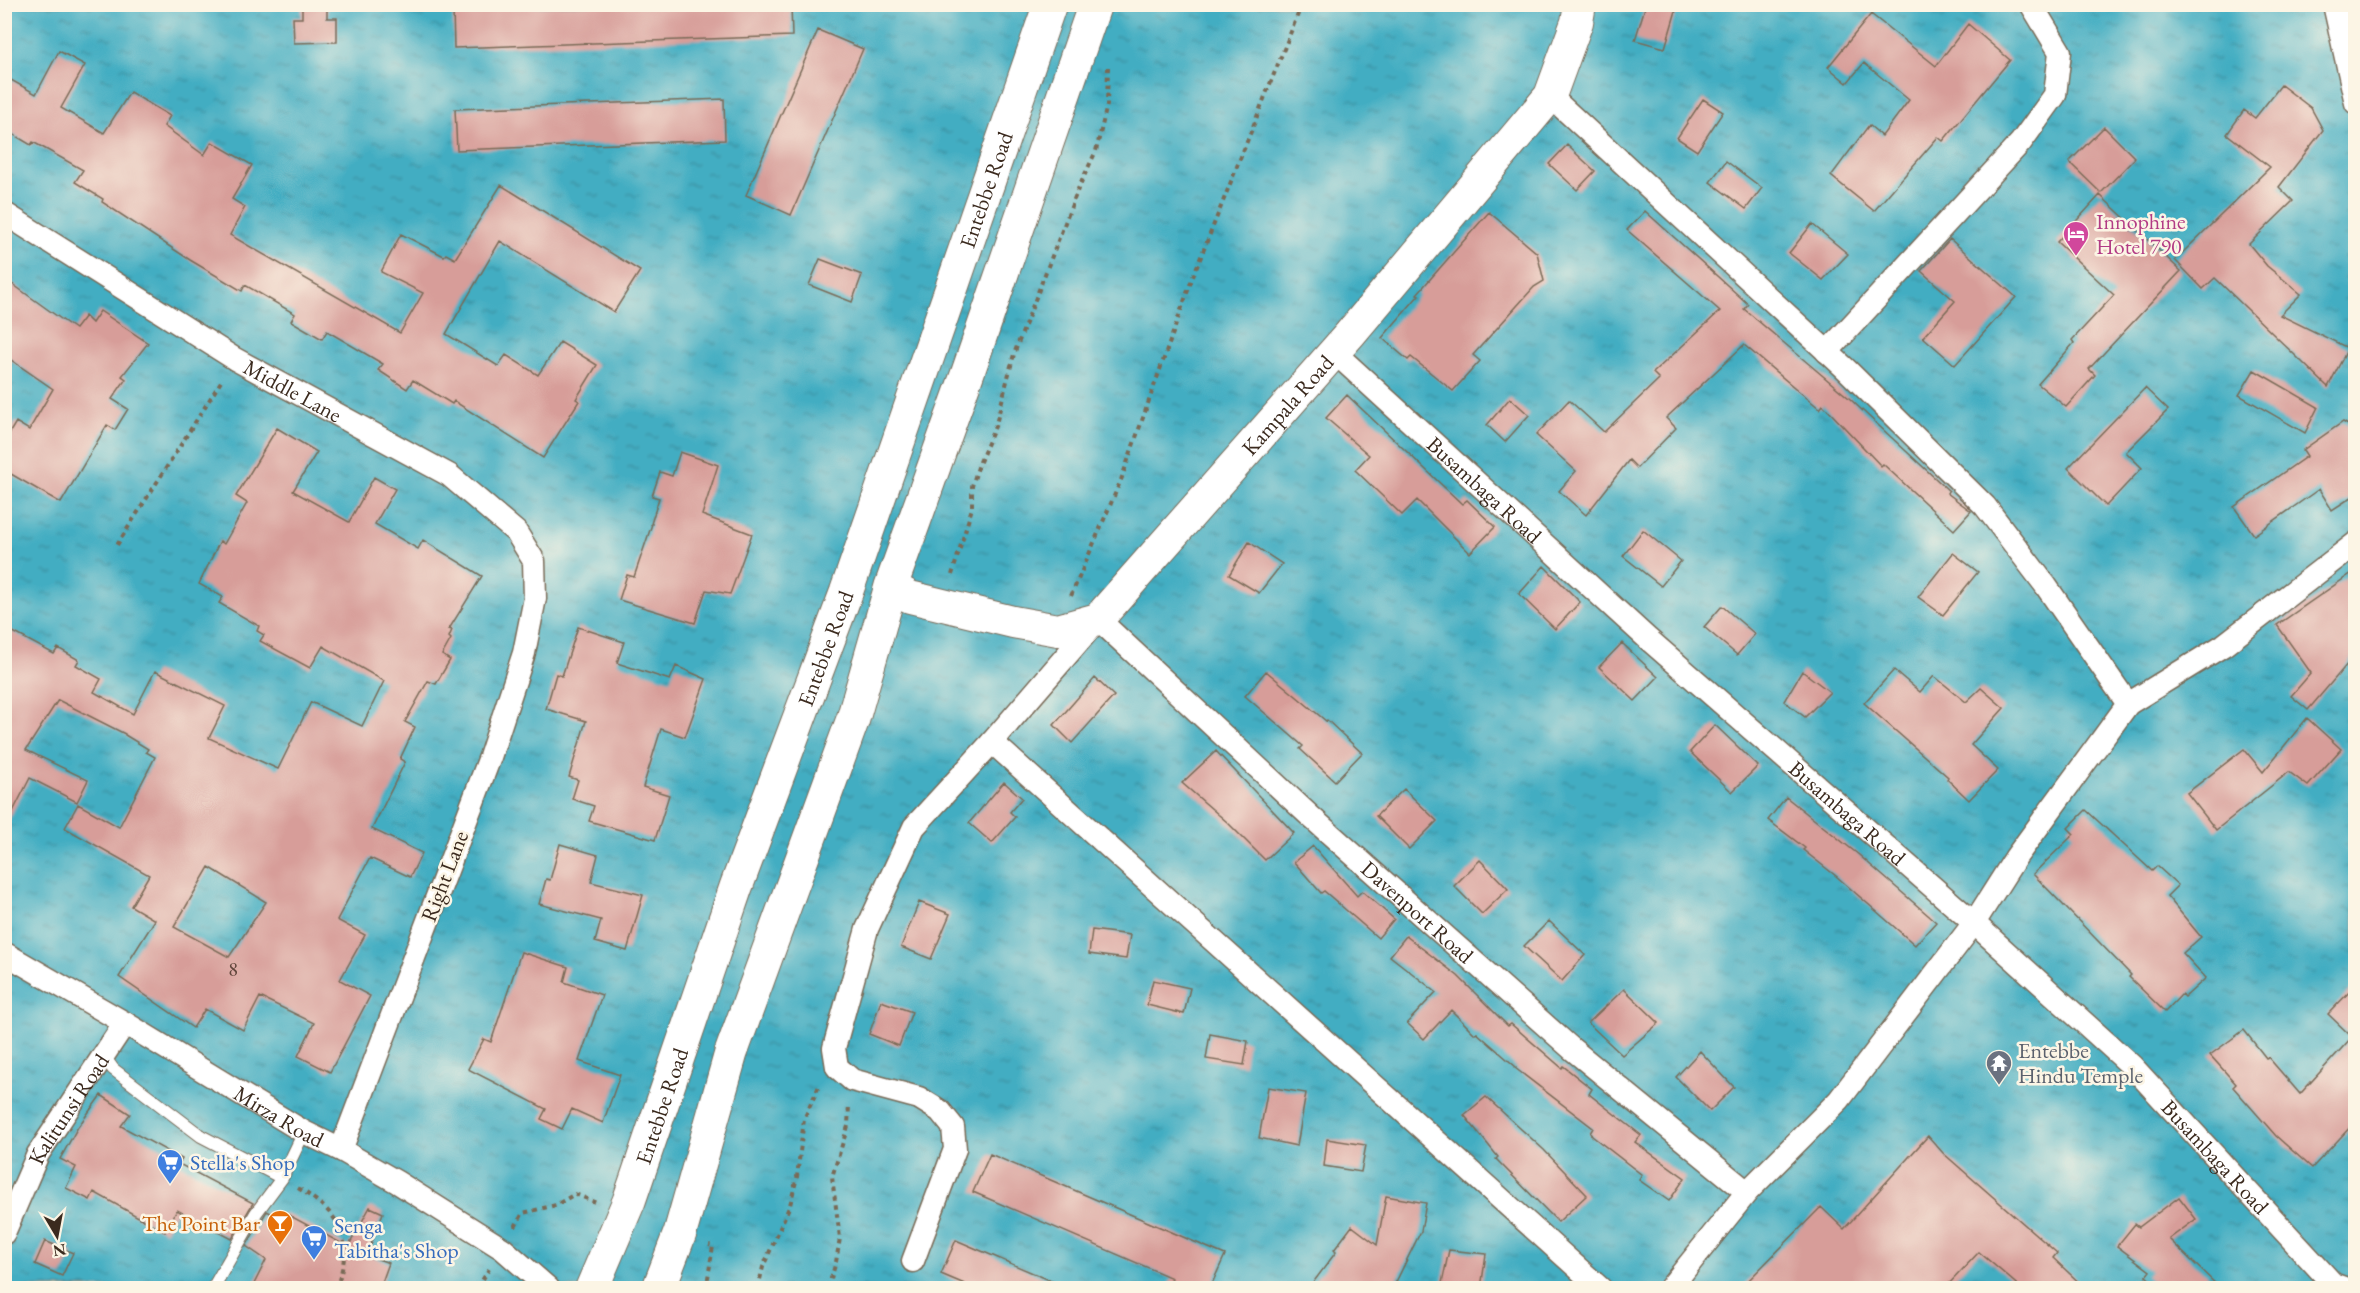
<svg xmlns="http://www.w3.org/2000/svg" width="2360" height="1293" font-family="'EB Garamond',serif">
<defs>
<pattern id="water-ripples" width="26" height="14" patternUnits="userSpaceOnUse" patternTransform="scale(1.5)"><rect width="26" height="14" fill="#43adc2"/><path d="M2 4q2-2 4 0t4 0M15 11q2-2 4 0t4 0" fill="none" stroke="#398d9d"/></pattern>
</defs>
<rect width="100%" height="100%" fill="#fcf5e5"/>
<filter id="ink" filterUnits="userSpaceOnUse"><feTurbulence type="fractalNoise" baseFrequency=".0167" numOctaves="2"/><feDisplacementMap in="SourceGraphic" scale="12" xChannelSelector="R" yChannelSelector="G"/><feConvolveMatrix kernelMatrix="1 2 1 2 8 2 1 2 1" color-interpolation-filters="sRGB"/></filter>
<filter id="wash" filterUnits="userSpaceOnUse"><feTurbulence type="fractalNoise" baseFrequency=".008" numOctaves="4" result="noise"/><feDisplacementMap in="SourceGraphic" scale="24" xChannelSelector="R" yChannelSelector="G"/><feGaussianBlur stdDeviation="1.35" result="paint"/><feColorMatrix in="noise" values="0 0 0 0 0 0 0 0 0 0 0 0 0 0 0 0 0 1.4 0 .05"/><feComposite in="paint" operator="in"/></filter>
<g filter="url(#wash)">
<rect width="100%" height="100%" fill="#ebe2c0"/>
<path fill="url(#water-ripples)" stroke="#3f6c70" stroke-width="1.5" d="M5 5H2355V1288H5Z"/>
<g id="blocks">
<path fill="#d79d99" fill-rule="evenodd" d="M302 4H327V18H337V42L294 43 293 18H302Z
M624 4H791L792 36 454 48 453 9Z
M1646 4H1678L1665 48 1635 40Z
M1871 14 1936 66 1968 24 2010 60 1943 141 1938 137 1874 211 1831 176 1869 125 1882 136 1909 100 1864 63 1847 83 1828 67Z
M818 30 863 49 791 215 746 195Z
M59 51 85 65 61 108 104 133 130 92 170 116 164 126 204 155 212 142 252 165 232 199 245 207 230 235 400 333 423 293 381 272 401 234 444 256 446 254 455 259 501 185 640 271 614 312 500 241 446 334 498 366 506 355 538 375 560 342 597 365 576 399 579 401 543 458 454 401 452 404 413 380 407 389 378 370 383 364 327 331 322 339 291 321 295 314 245 285 242 291 190 260 102 202 103 199 75 182 83 170 33 142 31 145 4 129V76L36 94Z
M2281 85 2311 108 2323 130 2279 187 2293 201 2249 244 2267 266 2301 294 2280 315 2348 348 2328 387 2215 278 2203 289 2175 260 2270 167 2227 134 2244 110 2255 118Z
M724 99 725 140 457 150 455 109Z
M1703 99 1723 112 1697 151 1677 138Z
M2104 127 2135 158 2101 193 2069 162Z
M1567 145 1595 171 1577 190 1549 164Z
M1726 161 1762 188 1746 209 1710 182Z
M2100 195 2181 271 2089 369 2095 375 2066 407 2038 384 2074 343 2072 340 2114 295 2057 242Z
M1645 211 1748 304 1744 309 1849 398 1949 491 1947 493 1971 511 1954 530 1883 464 1881 466 1823 405 1820 409 1744 345 1666 418 1676 428 1637 468 1629 460 1586 515 1559 491 1576 471 1536 435 1569 400 1604 432 1659 379 1653 373 1720 311 1627 230Z
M1489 212 1537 253 1544 281 1534 287 1473 355 1480 361 1453 391 1411 357 1408 360 1382 338 1419 295 1417 294Z
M1812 224 1848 254 1823 280 1789 253Z
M1950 239 2016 297 1955 365 1923 337 1955 301 1921 271Z
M820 259 862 275 852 302 809 285Z
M4 278 75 329 85 316 92 323 100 311 148 343 122 376 126 379 112 399 128 409 115 430 107 425 61 503 4 470V442L16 422 29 430 53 389 4 355Z
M2254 370 2318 407 2305 433 2239 395Z
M2145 388 2168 410 2126 452 2142 468 2106 506 2068 468Z
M1347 395 1462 504 1467 500 1495 527 1470 553 1417 500 1402 515 1355 470 1369 455 1326 418Z
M1510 398 1529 415 1505 442 1487 425Z
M2343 422 2355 429V495L2332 510 2319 489 2254 535 2234 507 2307 456 2303 450Z
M277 428 317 452 293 491 349 522 374 477 395 489 375 524 418 549 423 540 482 576 449 629 452 630 449 637 451 639 442 655 450 660 436 684 428 681 405 722 415 727 400 759 405 762 372 829 422 853 410 877 370 858 337 920 365 935 340 980 370 996 330 1072 298 1056 314 1023 260 997 243 1030 205 1009 193 1028 119 977 155 920 131 906 149 875 65 828 78 804 119 827 155 757 146 752 148 749 125 735V734L58 700 26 750 88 780 77 802 30 778 4 829V627L54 654 58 648 79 660 76 665 101 679 94 692 133 714 155 671 225 706 209 738 278 769 311 702 362 726 384 681 323 646 310 668 260 641 264 635 257 631 259 626 219 603 223 597 199 584 220 541 224 544 247 503 236 496ZM209 867 266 902 229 957 174 927Z
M680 452 718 465 702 515 752 534 730 594 706 590 695 623 619 600 627 575 634 577 652 524H651L659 498 652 496 660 472 672 476Z
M1643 530 1681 561 1661 586 1623 556Z
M1249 542 1282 564 1259 593 1229 575Z
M1953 553 1978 572 1943 615 1918 597Z
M1544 566 1580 602 1555 629 1519 594Z
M2355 571V655L2308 710 2291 696 2311 673 2277 625Z
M1722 606 1755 634 1737 655 1704 627Z
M578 627 624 642 617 663 670 680 676 666 706 679 685 737 661 729 643 787 669 795 655 840 589 821 594 806 572 799 578 780 569 777 586 721 546 709 556 674 562 676Z
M1622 643 1658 677 1635 701 1599 667Z
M1894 670 1920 692 1934 676 1966 702 1981 688 2004 708 1971 745 1998 770 1969 800 1947 779 1948 777 1864 703Z
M1266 671 1326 721 1327 720 1362 753 1335 781 1300 749 1303 746 1245 696Z
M1802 671 1830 692 1805 717 1784 701Z
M1095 678 1114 696 1072 743 1054 725Z
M2307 718 2341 749 2308 786 2289 772 2216 830 2187 793 2244 749 2263 772Z
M1715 725 1758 766 1732 792 1690 752Z
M1216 751 1294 833 1265 860 1227 822 1182 783Z
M1004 782 1022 798 1010 812 1015 817 992 843 969 823Z
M1404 789 1437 821 1409 849 1376 816Z
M1786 797 1859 855 1936 922 1915 945 1836 876 1803 850 1805 848 1768 820Z
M2086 810 2152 871 2157 866 2178 885 2167 896 2201 937 2183 953 2206 978 2185 997 2182 994 2165 1012 2129 977 2131 975 2033 874 2074 834 2068 828Z
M560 844 598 855 591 882 643 895 627 951 595 942 601 920 539 904 546 879 550 880Z
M1313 846 1357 896 1362 891 1394 919 1378 938 1324 891 1321 893 1294 862Z
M1480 860 1508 889 1482 914 1454 886Z
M919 902 950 914 931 959 901 947Z
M1549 921 1585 955 1562 981 1524 946Z
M1092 930 1130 935 1126 959 1089 954Z
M1406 936 1458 976 1508 1026 1511 1024 1562 1068 1563 1066 1592 1089 1589 1094 1641 1135 1635 1142 1685 1178 1669 1201 1639 1180 1642 1175 1592 1136 1590 1133 1593 1128 1515 1068 1516 1067 1477 1033 1475 1034 1451 1010 1424 1039 1407 1023 1436 992 1390 956Z
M521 952 568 967 564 982 602 995 579 1061 620 1075 603 1123 572 1109 562 1129 541 1119 546 1109 468 1069 484 1039 491 1042Z
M1153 980 1190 988 1184 1014 1147 1005Z
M2355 986V1122L2312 1168 2276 1136 2233 1087 2236 1084 2210 1055 2244 1030 2266 1058 2268 1057 2300 1094 2352 1037 2328 1014Z
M1624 989 1659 1023 1622 1055 1588 1023Z
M881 1001 912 1012 899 1046 869 1034Z
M1210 1034 1248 1041 1244 1065 1206 1059Z
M1700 1051 1734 1087 1710 1111 1676 1077Z
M1268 1087 1306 1093 1297 1146 1259 1138Z
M101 1095 130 1114 121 1126 182 1159 179 1164 253 1203 232 1239 177 1210 165 1232 94 1192 90 1200 66 1188 76 1167 60 1159 78 1127Z
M1486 1097 1544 1150 1587 1195 1558 1222 1496 1159 1498 1157 1464 1115Z
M1928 1136 1943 1153 2057 1253 2053 1258 2085 1288H2021L1979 1252 1945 1288H1741L1821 1207 1844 1229Z
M1327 1139 1366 1145 1361 1172 1324 1166Z
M990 1154 1225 1255 1210 1288H1167L1172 1278 973 1192Z
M1386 1196 1426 1203 1421 1231 1393 1288H1309L1336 1252 1334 1250 1352 1226 1377 1245Z
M2179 1197 2196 1219 2169 1239 2220 1288H2159L2146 1276 2150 1271 2117 1246 2135 1224 2139 1227Z
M370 1207 383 1213 367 1255 389 1263 380 1288H252L266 1260 246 1246 267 1211 282 1219 285 1213 348 1247Z
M956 1240 1068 1288H974L941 1274Z
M45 1241 73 1253 62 1276 35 1264Z
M1449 1250 1486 1254 1481 1288H1441Z"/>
</g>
</g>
<g filter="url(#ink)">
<use href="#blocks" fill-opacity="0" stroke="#796a57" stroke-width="1.5"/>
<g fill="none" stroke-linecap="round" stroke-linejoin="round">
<g stroke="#796a57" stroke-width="14">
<path id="service" d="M103 1055 113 1069 201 1136 282 1178
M213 1288 256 1213 282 1178 304 1132"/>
</g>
<g stroke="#796a57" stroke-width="25">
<g id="minor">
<path d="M2334 4 2356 103"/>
<path d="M1550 96 1847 370 1985 506 2046 586 2128 704"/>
<path id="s1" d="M4 213 235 359 449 475 516 532 534 561 535 598 524 653 490 757 341 1150"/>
<path id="s2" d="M1334 352 1648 639 1974 923 2132 1066 2333 1284 2344 1288"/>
<path d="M1827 352 2021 142 2055 95 2060 52 2031 4"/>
<path id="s3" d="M4 953 125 1023 304 1132 341 1150 397 1182 503 1249 548 1288"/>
<path id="s4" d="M4 1233 38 1154 125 1023"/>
<path d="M913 1261 955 1149 953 1127 940 1111 919 1098 852 1080 837 1067 834 1048 867 929 914 827 992 742"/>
<path id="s5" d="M1600 1288 992 742 1098 619 1310 816 1572 1049 1747 1192"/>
<path d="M1670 1288 1747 1192 1839 1100 1974 923 2016 857 2128 704 2224 645 2356 543"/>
</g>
</g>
<g stroke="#796a57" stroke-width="34">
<g id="secondary">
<path id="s6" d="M891 586 910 597 1013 622 1058 630 1098 619 1350 334 1550 96 1577 22 1580 4"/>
</g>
</g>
<g stroke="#796a57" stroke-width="35">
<g id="trunk">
<path id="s7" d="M592 1288 629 1201 736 887 846 593 1050 4"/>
<path d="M659 1288 680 1233 731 1053 853 719 891 586 968 372 1095 4"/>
</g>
</g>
<path stroke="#796a57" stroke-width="4" stroke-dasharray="4.5 4.5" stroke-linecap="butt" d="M117 545 222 380
M952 575 972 508V486L979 464 996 424 1014 354 1078 189 1096 151 1107 105 1108 67
M1071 596 1121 480 1192 279 1302 4
M298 1188C342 1215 355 1239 336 1288
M515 1227 523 1213 556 1205 575 1194 595 1202
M481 1288 480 1284 489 1269
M709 1288 708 1278 713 1246 709 1245
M758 1288 763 1267 790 1205 797 1177 804 1119 819 1086
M828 1288 836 1262 840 1238 832 1177 848 1126 849 1105"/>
<use href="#service" stroke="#fff" stroke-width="12"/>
<use href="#minor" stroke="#fff" stroke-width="22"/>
<use href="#secondary" stroke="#fff" stroke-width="32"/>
<use href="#trunk" stroke="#fff" stroke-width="33"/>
</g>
</g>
<defs>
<g id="hotel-pin" transform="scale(1.35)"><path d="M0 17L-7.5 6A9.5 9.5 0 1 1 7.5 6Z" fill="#d1479c" stroke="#fcf5e5"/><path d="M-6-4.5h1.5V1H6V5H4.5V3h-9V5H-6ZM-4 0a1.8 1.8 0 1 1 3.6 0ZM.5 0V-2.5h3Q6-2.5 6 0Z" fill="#fff"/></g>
<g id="temple-pin" transform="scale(1.35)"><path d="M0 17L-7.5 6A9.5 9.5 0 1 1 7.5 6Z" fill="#6b7280" stroke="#fcf5e5"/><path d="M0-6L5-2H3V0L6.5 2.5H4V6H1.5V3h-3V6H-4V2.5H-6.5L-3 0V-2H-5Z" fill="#fff"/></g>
<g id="supermarket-pin" transform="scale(1.35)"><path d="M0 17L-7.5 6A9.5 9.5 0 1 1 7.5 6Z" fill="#3f7fe0" stroke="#fcf5e5"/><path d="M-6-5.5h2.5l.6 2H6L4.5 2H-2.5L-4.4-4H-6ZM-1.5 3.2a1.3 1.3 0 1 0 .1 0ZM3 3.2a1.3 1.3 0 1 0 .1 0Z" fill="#fff"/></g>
<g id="bar-pin" transform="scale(1.35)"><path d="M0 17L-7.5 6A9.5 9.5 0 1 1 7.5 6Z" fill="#e8710a" stroke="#fcf5e5"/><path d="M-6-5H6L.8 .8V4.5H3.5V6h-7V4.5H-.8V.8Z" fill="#fff"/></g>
</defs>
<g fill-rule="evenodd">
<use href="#hotel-pin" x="2076" y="234"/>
<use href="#temple-pin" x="1999" y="1063"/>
<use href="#supermarket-pin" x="170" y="1162"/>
<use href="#bar-pin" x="280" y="1223"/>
<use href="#supermarket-pin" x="314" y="1238"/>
</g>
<g text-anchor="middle" stroke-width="5" stroke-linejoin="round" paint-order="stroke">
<g font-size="20" fill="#62473d">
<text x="233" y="976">8</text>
</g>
<g font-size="22" fill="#3b2a1e" stroke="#fcf5e5">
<text dy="8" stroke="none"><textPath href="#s7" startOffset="1167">Entebbe Road</textPath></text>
<text dy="8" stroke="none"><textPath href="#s1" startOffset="339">Middle Lane</textPath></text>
<text dy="8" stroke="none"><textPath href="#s6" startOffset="501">Kampala Road</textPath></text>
<text dy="8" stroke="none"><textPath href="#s2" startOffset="204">Busambaga Road</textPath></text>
<text dy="8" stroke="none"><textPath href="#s7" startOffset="681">Entebbe Road</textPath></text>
<text dy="8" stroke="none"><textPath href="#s2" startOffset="690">Busambaga Road</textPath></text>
<text transform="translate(444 876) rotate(-69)" y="8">Right Lane</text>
<text dy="8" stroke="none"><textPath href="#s5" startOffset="1413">Davenport Road</textPath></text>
<text dy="8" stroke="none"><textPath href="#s7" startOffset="195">Entebbe Road</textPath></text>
<text dy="8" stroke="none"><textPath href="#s4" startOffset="140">Kalitunsi Road</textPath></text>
<text dy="8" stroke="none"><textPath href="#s3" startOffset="320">Mirza Road</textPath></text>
<text dy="8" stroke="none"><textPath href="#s2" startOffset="1194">Busambaga Road</textPath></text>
</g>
<g font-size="22" fill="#b23c85" stroke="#fcf5e5" text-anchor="start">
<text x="2096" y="229">Innophine<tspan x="2096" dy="25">Hotel 790</tspan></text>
</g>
<g font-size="22" fill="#5b616d" stroke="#fcf5e5" text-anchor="start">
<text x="2018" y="1058">Entebbe<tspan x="2018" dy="25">Hindu Temple</tspan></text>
</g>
<g font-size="22" fill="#366cbe" stroke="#fcf5e5" text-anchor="start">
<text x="190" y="1170">Stella's Shop</text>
<text x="334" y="1233">Senga<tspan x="334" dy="25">Tabitha's Shop</tspan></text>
</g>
<g font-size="22" fill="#c56008" stroke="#fcf5e5" text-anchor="end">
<text x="260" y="1231">The Point Bar</text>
</g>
</g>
<rect width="2360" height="1293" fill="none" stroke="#fcf5e5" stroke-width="24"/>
<g transform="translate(57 1236) rotate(170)" stroke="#fcf5e5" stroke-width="4.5" paint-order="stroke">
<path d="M0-4.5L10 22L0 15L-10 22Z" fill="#3b2a1e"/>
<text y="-9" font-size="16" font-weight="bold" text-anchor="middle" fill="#3b2a1e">N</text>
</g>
</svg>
